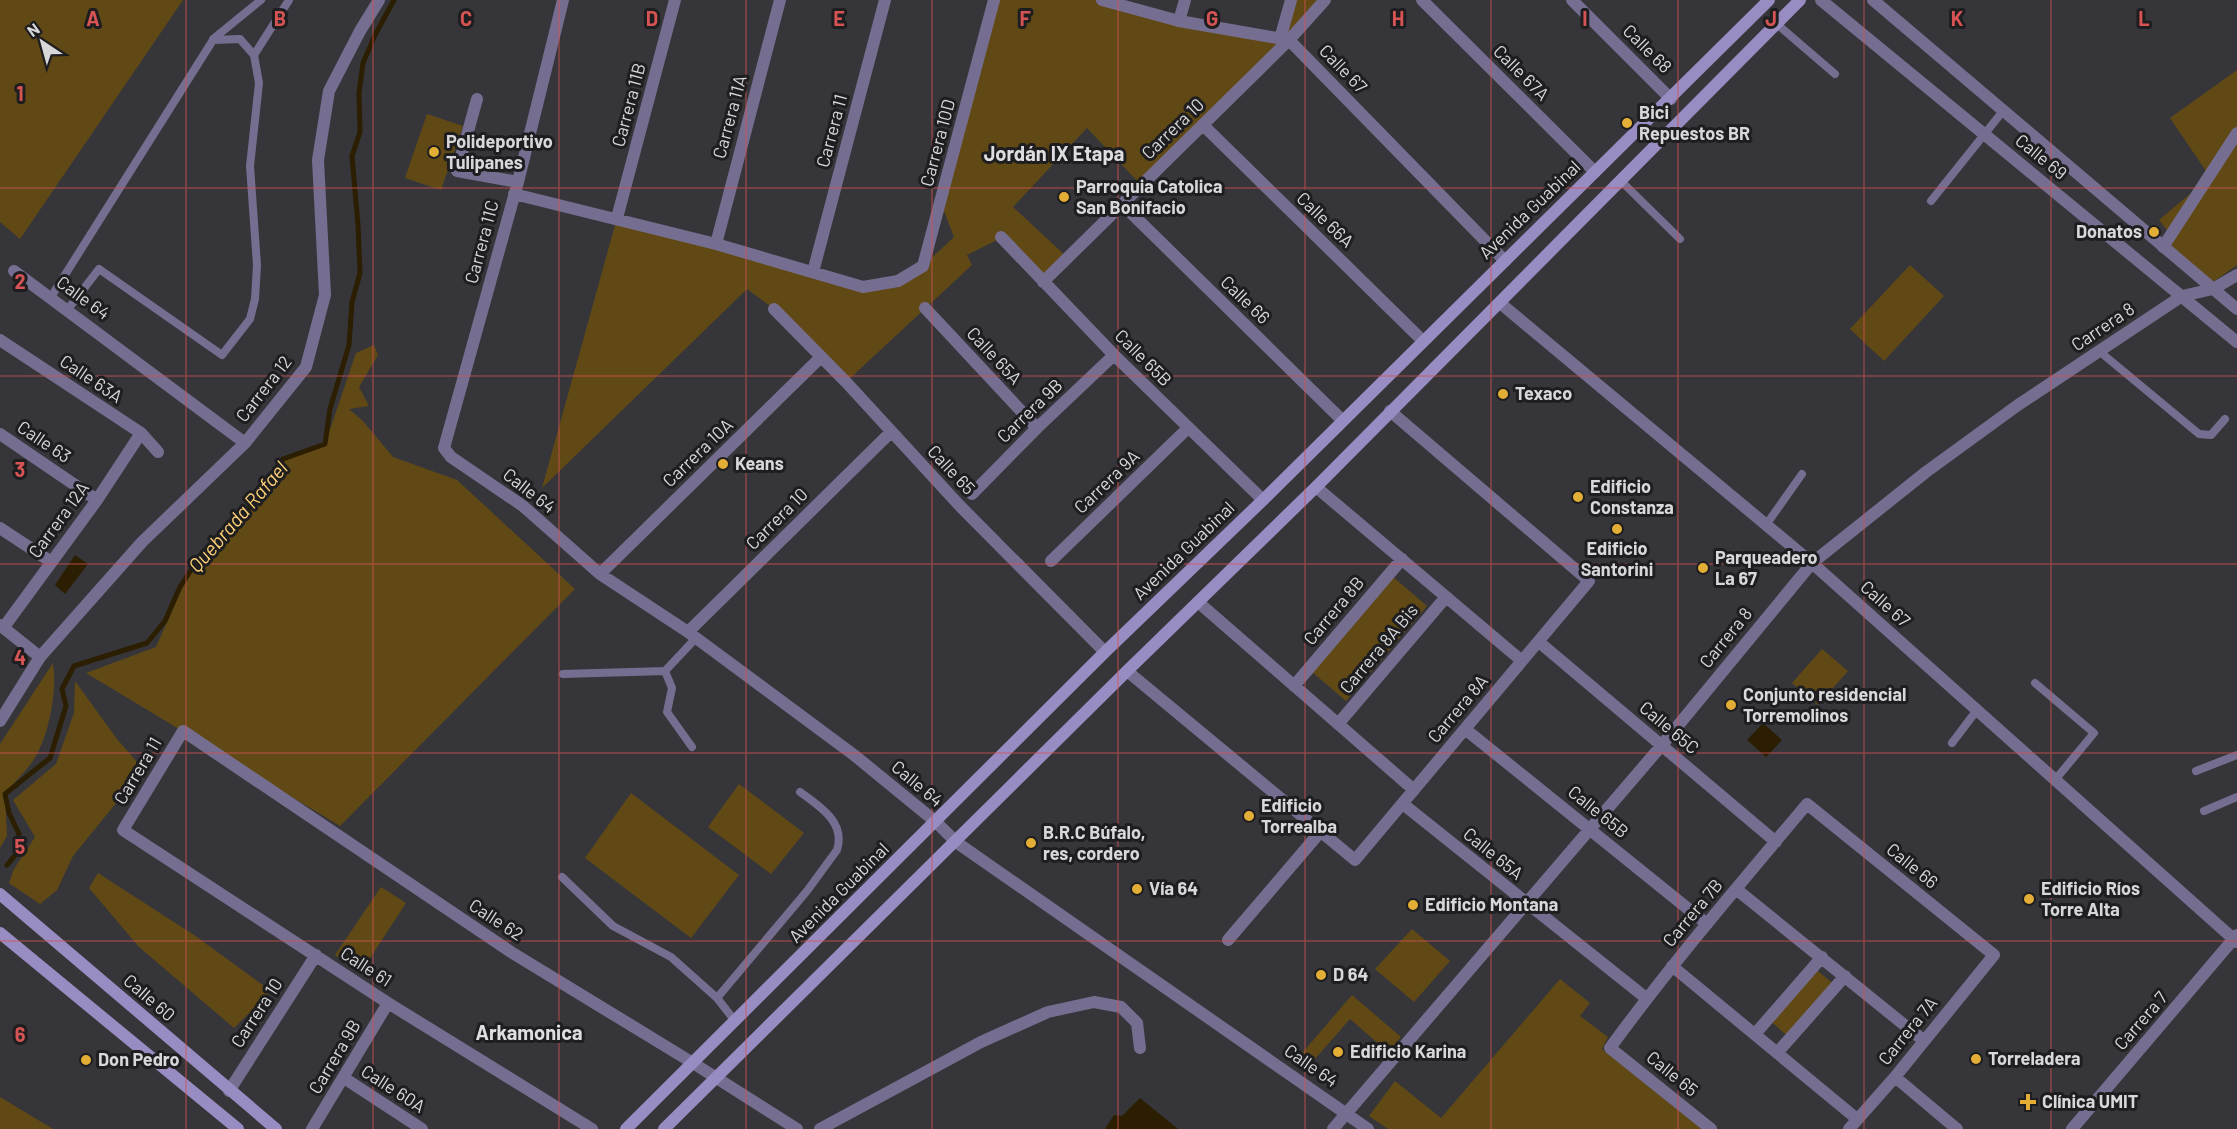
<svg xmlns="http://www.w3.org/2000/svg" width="2237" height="1129" font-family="Barlow,sans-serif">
<rect width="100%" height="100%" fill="#36363a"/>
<path fill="#604915" d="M0 0H183L20 239 0 222Z
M994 0H1102L1280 39 1291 0H1325L1141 185 1087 128 1013 207 1068 258 1043 282 1001 238 967 255 972 265 846 382 774 309 747 289 542 488 617 218 863 287 923 266 954 237 941 203Z
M2237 70V265L2213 282 2170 247V234L2159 220 2210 177 2170 118Z
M427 114 463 126 441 190 405 178Z
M1910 265 1944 296 1884 361 1850 329Z
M374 345 378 355 359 387 369 406 349 409 363 421 393 457 457 480 575 589 340 826 86 673 156 647 188 574 255 499 283 459 325 444 356 353Z
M1392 576 1427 606 1346 701 1311 671Z
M1822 649 1848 671 1818 705 1792 683Z
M53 663C57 690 50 730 37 754 30 768 15 781 5 794L7 836 0 848V744Z
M75 681 117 739 138 763 121 797 73 856 57 890 40 904 9 883 14 869 35 837 13 800 56 764 74 713Z
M739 784 804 833 771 874 708 827Z
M631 793 739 875 691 938 585 858Z
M98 873 194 935 271 991 234 1028 139 947 89 888Z
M381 887 406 903 361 972 335 955Z
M1412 929 1450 961 1414 1002 1375 969Z
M1813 967 1835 985 1790 1038 1768 1019Z
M1560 979 1590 1003 1580 1016 1608 1037 1602 1049 1702 1129H1388L1369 1116 1395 1081 1441 1118Z
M1352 995 1401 1037 1388 1052 1350 1019 1307 1068 1297 1059Z
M0 1097 53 1129H0Z"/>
<path fill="#2b1e01" d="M75 555 88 564 65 594 55 585Z
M1763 723 1782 740 1766 757 1747 740Z
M1140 1098 1178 1129H1105L1114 1115 1122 1116Z"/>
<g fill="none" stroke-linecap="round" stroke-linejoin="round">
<path stroke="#2b1e01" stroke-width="5" d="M7 865 18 852 19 834 9 813 5 794 50 758 66 706 62 689 74 666 147 643 165 621 180 587 202 553 242 518 283 459 325 444 330 409 349 345 352 302 360 273 358 225 352 156 360 132 359 93 363 63 375 35 394 0"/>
<path stroke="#766e91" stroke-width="8" d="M1778 25 1835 74
M213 39 261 0
M254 55 289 0
M1621 181 1680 239
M1931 201 2003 111
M51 297 213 40 240 39 254 55 259 83 250 166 257 265 255 299 250 319 222 355 99 269 68 309
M2099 351 2199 434 2211 435 2225 419
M1766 525 1802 474
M665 671 672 688 667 712 692 747
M563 674 665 671 696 638
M2035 683 2094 733 2055 780
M1952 743 1977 710
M2196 771 2237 755
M2204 811 2237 797
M562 877 613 926 671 957 717 998 735 1021
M717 998 807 891 837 850C846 822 819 806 800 792"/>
<path stroke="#766e91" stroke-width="12" d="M1179 21 1185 0"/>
<path stroke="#766e91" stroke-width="12" d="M563 0 518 182 444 448 451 457 523 506 600 574 688 632 854 755 936 822 956 842 1368 1129
M1102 0 1179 21 1289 40 1505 261
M1422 0 1595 172
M1572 0 1671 99
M1280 39 1291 0
M477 99 457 171 518 182
M1203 125 1422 340
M514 194 716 244 863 287 898 281 923 266 994 0
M1123 205 1342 420
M617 218 675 0
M1001 237 1114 355 1263 500
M716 244 780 0
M2163 247 2237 133
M14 271 245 443
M813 272 885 0
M1043 282 1289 40 1325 0
M1500 303 1812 563 2237 942
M925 308 1037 428
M774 309 846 382 960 506 1105 652
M0 340 141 433 158 452
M0 434 97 500
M1316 487 1522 661
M972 494 1037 428 1114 355
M0 528 50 561
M1051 561 1188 428
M600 574 821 357
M1198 602 1414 790
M0 625 40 657
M4 627 97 500 141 433
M688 632 891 432
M1539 642 1776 842
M1127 671 1355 860 1589 581 1390 411
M1294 686 1402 559
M0 721 40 657 142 542 245 443 306 367 325 295 318 160 329 91 360 31 379 0
M1338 724 1446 597
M1465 729 1707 924
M1403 804 1646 998
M1736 889 1923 1040
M1228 940 1321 831
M1672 966 1857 1119
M1755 1034 1822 957
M1777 1053 1845 976
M1895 1077 1957 1129
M344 1078 422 1129
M229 1091 316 955
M312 1129 388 1003
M592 1129 388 1003 123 830 183 731 511 952 693 1063 797 1129
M820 1129 981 1042 1048 1012 1094 1002 1121 1007 1137 1023 1140 1048
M1333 1129 1662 745 1812 563 1926 472 2018 405 2182 296 2213 289 2237 275
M1711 1129 1610 1048C1672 963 1740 884 1807 804L1994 955 1895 1077 1849 1129
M2072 1129 2237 935"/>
<path stroke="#766e91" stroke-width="12" d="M1821 0 2237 342
M1873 0 2237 309"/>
<path stroke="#998cc3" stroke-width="12" d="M0 894 276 1129
M0 933 238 1129
M626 1129 1105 652 1263 500 1769 0
M664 1129 1127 671 1316 487 1800 0"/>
</g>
<path fill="none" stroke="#d65454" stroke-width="1.5" stroke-opacity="0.55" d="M186 0V1129M373 0V1129M559 0V1129M746 0V1129M932 0V1129M1118 0V1129M1305 0V1129M1491 0V1129M1678 0V1129M1864 0V1129M2051 0V1129M0 188H2237M0 376H2237M0 564H2237M0 753H2237M0 941H2237"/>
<g fill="#e3ae35" stroke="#1e1d1f" stroke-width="2">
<circle cx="1627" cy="123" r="6"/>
<circle cx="434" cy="152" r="6"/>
<circle cx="1064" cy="197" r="6"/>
<circle cx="2154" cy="232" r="6"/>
<circle cx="1503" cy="394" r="6"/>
<circle cx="723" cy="464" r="6"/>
<circle cx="1578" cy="497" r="6"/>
<circle cx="1617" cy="529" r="6"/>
<circle cx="1703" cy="568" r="6"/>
<circle cx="1731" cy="705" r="6"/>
<circle cx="1249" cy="816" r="6"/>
<circle cx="1031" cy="843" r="6"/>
<circle cx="1137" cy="889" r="6"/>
<circle cx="2029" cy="899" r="6"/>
<circle cx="1413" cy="905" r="6"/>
<circle cx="1321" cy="975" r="6"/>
<circle cx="1338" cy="1052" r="6"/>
<circle cx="1976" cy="1059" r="6"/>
<circle cx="86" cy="1060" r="6"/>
<path d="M2025 1093h6v6h6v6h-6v6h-6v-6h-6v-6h6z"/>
</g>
<g text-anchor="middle" stroke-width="6" stroke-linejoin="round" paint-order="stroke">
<g font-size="18" fill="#d8d7da" stroke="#1e1d1f">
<text transform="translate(1647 49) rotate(45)" y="6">Calle 68</text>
<text transform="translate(1343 69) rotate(46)" y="6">Calle 67</text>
<text transform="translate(1521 73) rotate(45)" y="6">Calle 67A</text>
<text transform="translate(629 105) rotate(-75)" y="6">Carrera 11B</text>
<text transform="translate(730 117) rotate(-75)" y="6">Carrera 11A</text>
<text transform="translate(1173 129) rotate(-44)" y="6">Carrera 10</text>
<text transform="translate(832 131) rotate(-75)" y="6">Carrera 11</text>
<text transform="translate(938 143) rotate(-75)" y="6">Carrera 10D</text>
<text transform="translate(2041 157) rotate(39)" y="6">Calle 69</text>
<text transform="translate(1530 210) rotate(-44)" y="6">Avenida Guabinal</text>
<text transform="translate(1325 220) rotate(44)" y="6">Calle 66A</text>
<text transform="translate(482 242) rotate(-75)" y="6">Carrera 11C</text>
<text transform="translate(83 298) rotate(36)" y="6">Calle 64</text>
<text transform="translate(1245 300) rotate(44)" y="6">Calle 66</text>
<text transform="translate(2103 327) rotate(-34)" y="6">Carrera 8</text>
<text transform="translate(994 356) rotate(47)" y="6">Calle 65A</text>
<text transform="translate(1143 358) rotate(45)" y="6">Calle 65B</text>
<text transform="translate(91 379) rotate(34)" y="6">Calle 63A</text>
<text transform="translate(264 389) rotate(-52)" y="6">Carrera 12</text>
<text transform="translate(1030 411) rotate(-44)" y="6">Carrera 9B</text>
<text transform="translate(44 442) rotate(34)" y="6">Calle 63</text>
<text transform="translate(698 453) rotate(-44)" y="6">Carrera 10A</text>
<text transform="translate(951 470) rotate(47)" y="6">Calle 65</text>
<text transform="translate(1107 482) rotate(-44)" y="6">Carrera 9A</text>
<text transform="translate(529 491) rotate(38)" y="6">Calle 64</text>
<text transform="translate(777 519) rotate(-45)" y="6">Carrera 10</text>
<text transform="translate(59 520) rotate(-54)" y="6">Carrera 12A</text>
<text transform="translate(1184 551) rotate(-44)" y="6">Avenida Guabinal</text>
<text transform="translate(1885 604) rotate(42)" y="6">Calle 67</text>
<text transform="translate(1334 611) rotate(-50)" y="6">Carrera 8B</text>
<text transform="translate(1726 638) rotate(-51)" y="6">Carrera 8</text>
<text transform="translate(1379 649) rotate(-50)" y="6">Carrera 8A Bis</text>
<text transform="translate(1458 709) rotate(-50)" y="6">Carrera 8A</text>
<text transform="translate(1669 728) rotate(40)" y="6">Calle 65C</text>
<text transform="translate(138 771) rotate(-59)" y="6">Carrera 11</text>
<text transform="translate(917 784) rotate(40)" y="6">Calle 64</text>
<text transform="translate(1598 812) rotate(39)" y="6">Calle 65B</text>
<text transform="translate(1493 854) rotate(39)" y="6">Calle 65A</text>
<text transform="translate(1912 866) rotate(39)" y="6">Calle 66</text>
<text transform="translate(839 893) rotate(-45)" y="6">Avenida Guabinal</text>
<text transform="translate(1693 913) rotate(-50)" y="6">Carrera 7B</text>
<text transform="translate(496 920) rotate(33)" y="6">Calle 62</text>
<text transform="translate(366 967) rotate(33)" y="6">Calle 61</text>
<text transform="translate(149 998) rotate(41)" y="6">Calle 60</text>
<text transform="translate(257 1013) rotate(-57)" y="6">Carrera 10</text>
<text transform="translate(2141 1021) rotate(-49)" y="6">Carrera 7</text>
<text transform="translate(1908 1031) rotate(-51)" y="6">Carrera 7A</text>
<text transform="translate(335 1057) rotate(-59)" y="6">Carrera 9B</text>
<text transform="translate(1311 1066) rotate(35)" y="6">Calle 64</text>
<text transform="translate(1672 1074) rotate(39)" y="6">Calle 65</text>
<text transform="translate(393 1089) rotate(33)" y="6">Calle 60A</text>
</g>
<g font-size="18" font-weight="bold" fill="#d8d7da" stroke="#1e1d1f" text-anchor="start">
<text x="1639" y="119">Bici<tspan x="1639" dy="21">Repuestos BR</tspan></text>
<text x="446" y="148">Polideportivo<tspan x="446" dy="21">Tulipanes</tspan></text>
<text x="1076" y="193">Parroquia Catolica<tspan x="1076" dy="21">San Bonifacio</tspan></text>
<text x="2142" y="238" text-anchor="end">Donatos</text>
<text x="1515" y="400">Texaco</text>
<text x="735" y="470">Keans</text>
<text x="1590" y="493">Edificio<tspan x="1590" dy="21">Constanza</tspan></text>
<text x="1617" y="555" text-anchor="middle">Edificio<tspan x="1617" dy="21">Santorini</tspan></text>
<text x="1715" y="564">Parqueadero<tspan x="1715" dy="21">La 67</tspan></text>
<text x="1743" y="701">Conjunto residencial<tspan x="1743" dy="21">Torremolinos</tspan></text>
<text x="1261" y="812">Edificio<tspan x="1261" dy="21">Torrealba</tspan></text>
<text x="1043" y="839">B.R.C Búfalo,<tspan x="1043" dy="21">res, cordero</tspan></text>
<text x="1149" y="895">Vía 64</text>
<text x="2041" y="895">Edificio Ríos<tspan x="2041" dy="21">Torre Alta</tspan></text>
<text x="1425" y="911">Edificio Montana</text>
<text x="1333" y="981">D 64</text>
<text x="1350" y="1058">Edificio Karina</text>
<text x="1988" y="1065">Torreladera</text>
<text x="98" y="1066">Don Pedro</text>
<text x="2042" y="1108">Clínica UMIT</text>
</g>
<g font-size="20" font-weight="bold" fill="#dedde2" stroke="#1e1d1f">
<text x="1054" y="161">Jordán IX Etapa</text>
<text x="529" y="1040">Arkamonica</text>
</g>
<g font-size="20" font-style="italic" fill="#fdd176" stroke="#1e1d1f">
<text transform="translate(238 517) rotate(-49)" y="7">Quebrada Rafael</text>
</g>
</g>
<g font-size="20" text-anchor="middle" font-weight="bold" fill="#d65454" stroke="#1e1d1f" stroke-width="6" stroke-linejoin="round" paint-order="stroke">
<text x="93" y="26">A</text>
<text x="280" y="26">B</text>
<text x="466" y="26">C</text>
<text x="652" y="26">D</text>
<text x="839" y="26">E</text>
<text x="1025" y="26">F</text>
<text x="1212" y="26">G</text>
<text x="1398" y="26">H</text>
<text x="1585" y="26">I</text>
<text x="1771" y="26">J</text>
<text x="1957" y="26">K</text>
<text x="2144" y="26">L</text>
<text x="20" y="101">1</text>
<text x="20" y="289">2</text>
<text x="20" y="477">3</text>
<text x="20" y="665">4</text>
<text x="20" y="854">5</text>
<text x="20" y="1042">6</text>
</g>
<g transform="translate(42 42) rotate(324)" stroke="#1e1d1f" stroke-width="4.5" paint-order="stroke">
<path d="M0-4.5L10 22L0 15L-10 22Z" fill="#d8d7da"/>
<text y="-9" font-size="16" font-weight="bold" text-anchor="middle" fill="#d8d7da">N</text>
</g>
</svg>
